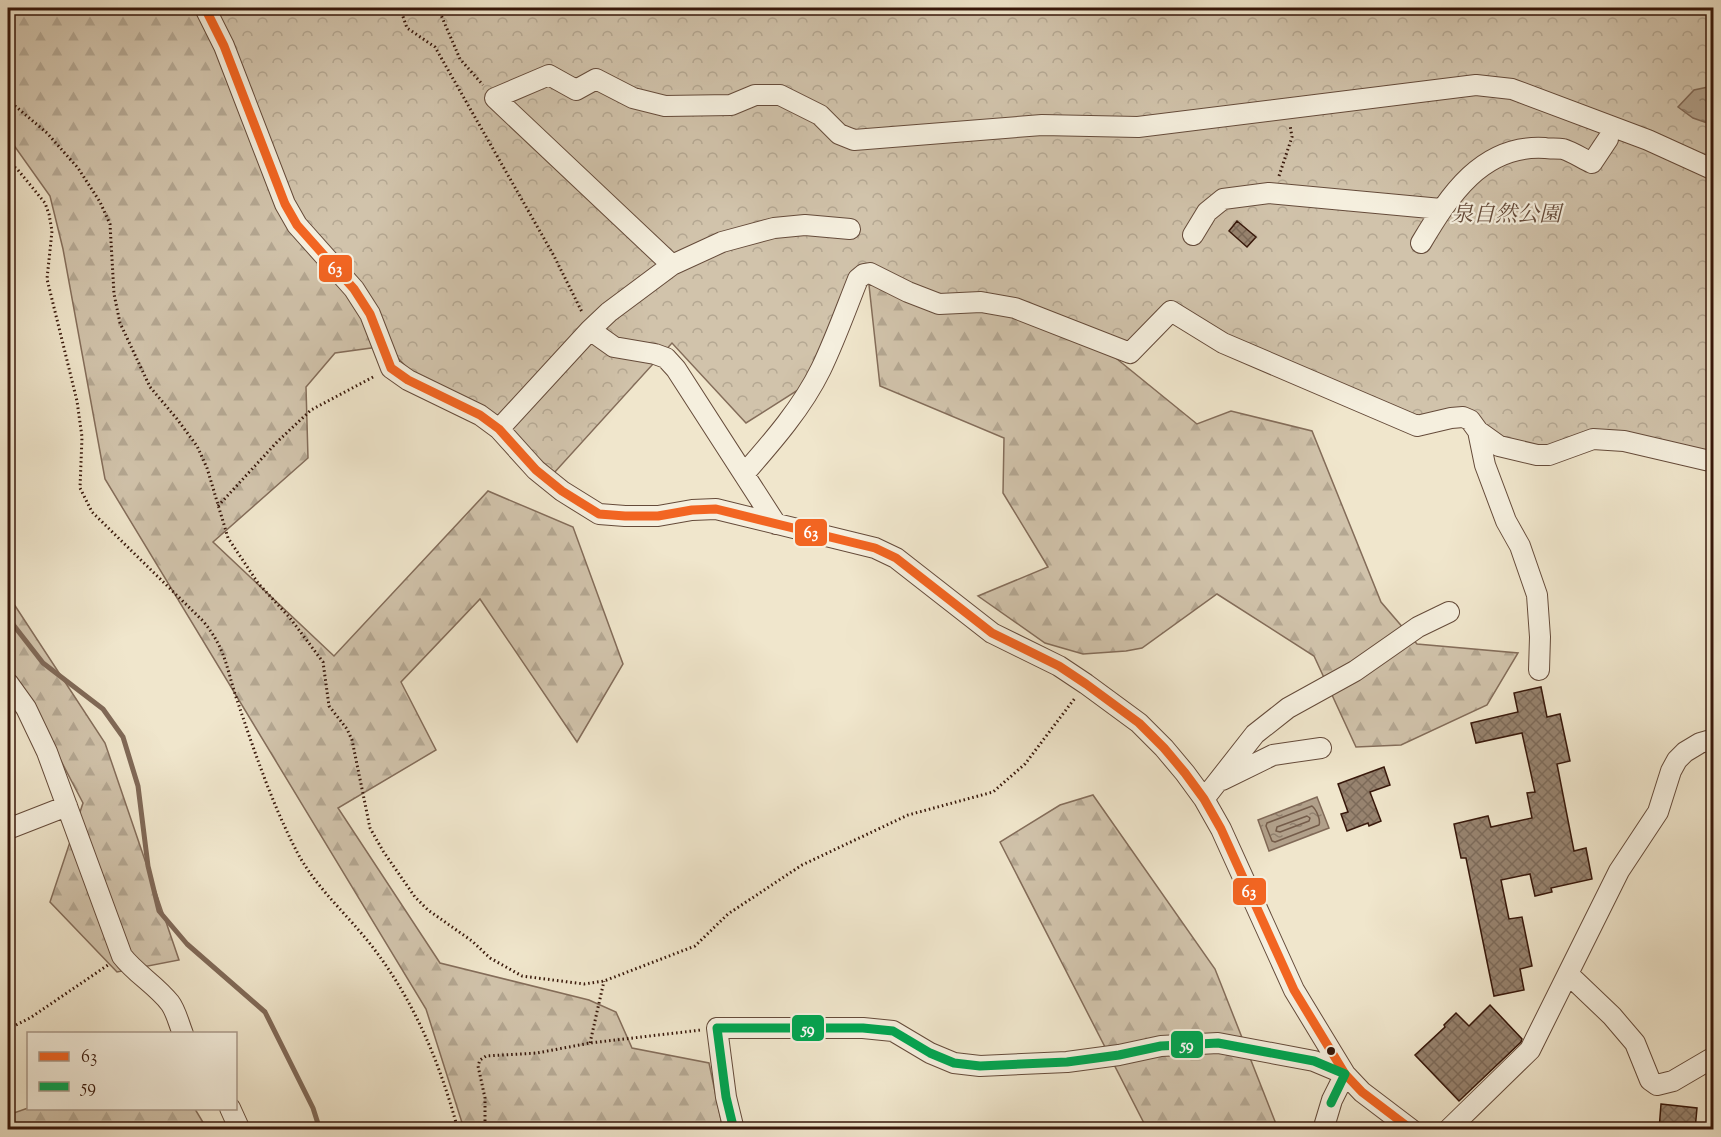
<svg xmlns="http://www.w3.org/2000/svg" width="1721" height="1137" font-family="'Sorts Mill Goudy','Noto Serif JP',serif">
<defs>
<pattern id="forest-firs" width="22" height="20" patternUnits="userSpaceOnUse" patternTransform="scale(1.5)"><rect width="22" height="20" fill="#d1c3ab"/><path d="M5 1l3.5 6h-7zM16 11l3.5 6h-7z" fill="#b4a792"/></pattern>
<pattern id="park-crowns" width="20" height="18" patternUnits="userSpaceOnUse" patternTransform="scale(1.5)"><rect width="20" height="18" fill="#d1c3ab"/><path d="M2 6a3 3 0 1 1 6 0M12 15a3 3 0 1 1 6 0" fill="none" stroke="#b4a792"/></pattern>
<pattern id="water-ripples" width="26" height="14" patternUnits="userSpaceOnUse" patternTransform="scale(1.5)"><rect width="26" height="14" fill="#b1a08a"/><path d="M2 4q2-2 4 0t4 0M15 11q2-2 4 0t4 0" fill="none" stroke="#91816f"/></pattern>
<pattern id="building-cross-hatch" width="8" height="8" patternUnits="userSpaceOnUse" patternTransform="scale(1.5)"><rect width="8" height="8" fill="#97836f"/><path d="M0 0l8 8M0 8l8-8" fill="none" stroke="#7c6a59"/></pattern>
</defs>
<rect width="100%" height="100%" fill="#f0e6cc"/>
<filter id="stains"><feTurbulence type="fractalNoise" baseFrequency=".00333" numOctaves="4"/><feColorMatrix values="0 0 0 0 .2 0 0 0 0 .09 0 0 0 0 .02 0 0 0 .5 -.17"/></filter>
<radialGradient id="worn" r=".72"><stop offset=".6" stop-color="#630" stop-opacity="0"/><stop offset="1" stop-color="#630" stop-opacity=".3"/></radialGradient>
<path fill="url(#forest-firs)" stroke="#846d5a" stroke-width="1.5" d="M8 8H1256L1265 225 335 353 306 387 308 458 213 542 334 656 488 491 573 527 623 664 577 742 480 599 401 682 436 750 338 808 440 963 589 1000 616 1012 632 1048 709 1063 723 1129H464L426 1009 105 479 63 249 50 196 8 137Z
M869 285 1043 299 1197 424 1231 411 1312 431 1381 602 1417 644 1518 653 1487 705 1401 745 1356 747 1314 656 1217 594 1142 648 1126 651 1083 654 1045 643 978 596 1048 567 1003 493 1004 438 880 386Z
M8 595 105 743 179 960 117 972 50 902 83 803 36 713 8 674Z
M1093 795 1215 969 1278 1129H1147L1000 842 1060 805Z
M28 1108 195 1109 207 1129H8V1115Z"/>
<path fill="url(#park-crowns)" stroke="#846d5a" stroke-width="1.5" d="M215 8H1713V459L1629 438 1542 452 1482 430 1424 420 1309 375 1175 309 1130 348 948 300 873 270 809 383 746 423 672 343 554 473 517 437 411 372 397 357 312 232 287 189Z"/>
<path fill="url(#water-ripples)" stroke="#806957" stroke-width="1.5" d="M1713 86V125L1693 118 1678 107 1694 90Z
M1317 797 1329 828 1269 851 1258 820Z"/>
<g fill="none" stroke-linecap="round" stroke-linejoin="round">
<path stroke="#745c4a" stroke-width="1.5" d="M1312 806C1316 809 1321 820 1319 825L1275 842 1272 841 1266 826 1267 823Z
M1307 816 1310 818 1309 821 1280 832 1276 831 1277 827Z"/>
<path stroke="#806957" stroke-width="5" d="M8 618 43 663 103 709 123 737 138 786 148 866 159 911 187 944 265 1012 313 1108 320 1130"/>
</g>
<path fill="url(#building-cross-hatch)" stroke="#37170a" stroke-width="1.5" d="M1237 221 1256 237 1247 247 1229 231Z
M1541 687 1547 717 1560 714 1570 761 1557 764 1574 851 1586 848 1592 879 1551 888 1552 892 1535 896 1530 874 1501 880 1509 919 1522 917 1532 966 1520 969 1524 990 1494 996 1466 858H1461L1454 824 1488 816 1491 827 1532 818 1527 793 1535 792 1522 733 1476 743 1471 723 1518 712 1514 693Z
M1384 767 1390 785 1370 792 1381 821 1369 826 1368 823 1347 831 1341 814 1348 812 1338 784Z
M1490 1005 1522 1039 1521 1042 1459 1101 1415 1055 1445 1027 1444 1025 1456 1013 1469 1026Z
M1661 1104 1697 1108 1695 1130H1659Z"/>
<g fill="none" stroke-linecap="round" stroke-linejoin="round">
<g stroke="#654b3a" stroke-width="22">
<path id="minor" d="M205 8 224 46 285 204 297 225 354 289 370 314 391 368 408 380 480 415 499 429 536 470 562 491 599 514 625 516H658L692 510 716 509 875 548 896 558 992 633 1059 666 1086 684 1139 723 1164 748 1185 773 1204 799 1221 829 1294 990 1345 1074 1362 1092 1412 1130
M1193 235 1207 212 1223 199 1269 193 1441 209
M1421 243C1449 196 1482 144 1545 148 1550 149 1557 148 1563 149 1573 152 1583 159 1592 163L1608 139
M672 265 495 98 549 75 576 90 596 79 633 98 665 106 731 105 755 95H780L820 115 839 134 854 140 1042 125 1138 127 1476 85 1512 89 1648 140 1714 170
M590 330 614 347 655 354 666 358 676 369 776 524
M499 429 590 330 609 312 672 265 722 242 774 228 805 225 850 229
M1478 431 1499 446 1537 455H1549L1593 439 1624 441 1714 462
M744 474C772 442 802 408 821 369 835 340 846 309 858 279L864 274 870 273 908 292 939 304 981 302 1015 308 1130 353 1171 311 1223 343 1417 426 1451 418 1463 417 1470 420 1478 431 1485 465 1506 521 1520 546 1537 595 1540 637 1539 670
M8 683 26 708 47 752 122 956C136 974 156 985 170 1003 176 1011 179 1024 183 1034
M1222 780 1273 755 1321 748
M1204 799 1255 734 1288 708 1355 671 1418 627 1449 612
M8 829 67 806
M1568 974 1612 1016 1635 1043 1650 1080 1657 1085 1673 1081 1714 1057
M230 1108 240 1130
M734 1130 726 1097 717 1028H863L893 1031 930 1053 954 1063 980 1066 1067 1062 1119 1055 1161 1046 1218 1043 1314 1061 1345 1074 1332 1100 1323 1130
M1448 1130 1530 1050 1619 871 1658 812 1671 771 1677 760 1685 752 1700 743 1714 739"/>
</g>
<path stroke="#37170a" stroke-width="3" stroke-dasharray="1.5 3" stroke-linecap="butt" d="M400 8 407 28 435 47 554 256 582 312
M438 8 460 59 483 85
M8 100 47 133 78 168 100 202 110 224 114 294 120 323 150 387 177 419 197 446 207 468 228 538 258 583 290 618 323 662 329 706 347 729 352 740 370 828 383 851 415 897 428 910 472 941 490 958 522 976 584 984 604 981 695 946 728 914 802 865 908 815 993 792 1025 764 1075 698
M8 161 18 170 45 203 49 214 52 231 47 279 77 401 82 437 80 488 92 512 203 621C226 649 226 667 237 700 254 750 271 801 295 848 313 885 346 913 371 945 414 1000 440 1063 458 1130
M1279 176 1292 137 1290 125
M218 506 277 442 311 410 375 376
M8 1029 30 1018 108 965
M590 1043 604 981
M485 1130V1098L478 1066 480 1060 486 1056 537 1053 590 1043 701 1030"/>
<use href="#minor" stroke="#f5efde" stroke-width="20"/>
<g stroke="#f5efde" stroke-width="14">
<path id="bus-1" d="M205 8 224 46 285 204 297 225 354 289 370 314 391 368 408 380 480 415 499 429 536 470 562 491 599 514 625 516H658L692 510 716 509 875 548 896 558 992 633 1059 666 1086 684 1139 723 1164 748 1185 773 1204 799 1221 829 1294 990 1345 1074 1362 1092 1412 1130"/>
</g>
<g stroke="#f5efde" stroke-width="14">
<path id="bus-2" d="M734 1130 726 1097 717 1028H863L893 1031 930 1053 954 1063 980 1066 1067 1062 1119 1055 1161 1046 1218 1043 1314 1061 1345 1074 1331 1103"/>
</g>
<use href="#bus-1" stroke="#f26522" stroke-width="9"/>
<use href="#bus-2" stroke="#00a651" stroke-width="9"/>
</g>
<circle fill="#37170a" stroke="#f5efde" stroke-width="2" cx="1331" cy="1051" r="5"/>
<g text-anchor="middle" stroke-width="4.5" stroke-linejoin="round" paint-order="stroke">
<g font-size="22" font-style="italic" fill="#654b3a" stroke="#f5efde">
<text x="1506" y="221">泉自然公園</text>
</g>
</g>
<g stroke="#f5efde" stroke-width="2">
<rect x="318" y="254" width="35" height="29" rx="6" fill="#f26522"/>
<rect x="794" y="518" width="34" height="29" rx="6" fill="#f26522"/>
<rect x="1232" y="877" width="35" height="29" rx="6" fill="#f26522"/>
<rect x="791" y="1014" width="34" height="28" rx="6" fill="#00a651"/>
<rect x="1170" y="1030" width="34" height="29" rx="6" fill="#00a651"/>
</g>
<g font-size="16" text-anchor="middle" font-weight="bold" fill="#fff">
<text x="335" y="274">63</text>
<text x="811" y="538">63</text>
<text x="1249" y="897">63</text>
<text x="808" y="1034">59</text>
<text x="1187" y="1050">59</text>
</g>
<rect width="1721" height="1137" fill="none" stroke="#f0e6cc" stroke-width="30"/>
<rect x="9" y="9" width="1703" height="1119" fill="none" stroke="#37170a" stroke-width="3"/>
<rect x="15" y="15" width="1691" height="1107" fill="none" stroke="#37170a" stroke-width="1.5"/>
<rect x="27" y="1032" width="210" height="78" fill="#f5efde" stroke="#a99989" stroke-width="1.5"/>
<rect x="39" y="1052" width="30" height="9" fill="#f26522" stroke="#a99989" stroke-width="1.5"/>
<text x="81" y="1062" font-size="18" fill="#37170a">63</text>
<rect x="39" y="1082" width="30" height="9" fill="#00a651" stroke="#a99989" stroke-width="1.5"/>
<text x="81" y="1092" font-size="18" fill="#37170a">59</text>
<rect width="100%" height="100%" filter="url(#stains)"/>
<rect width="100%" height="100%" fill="url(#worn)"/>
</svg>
